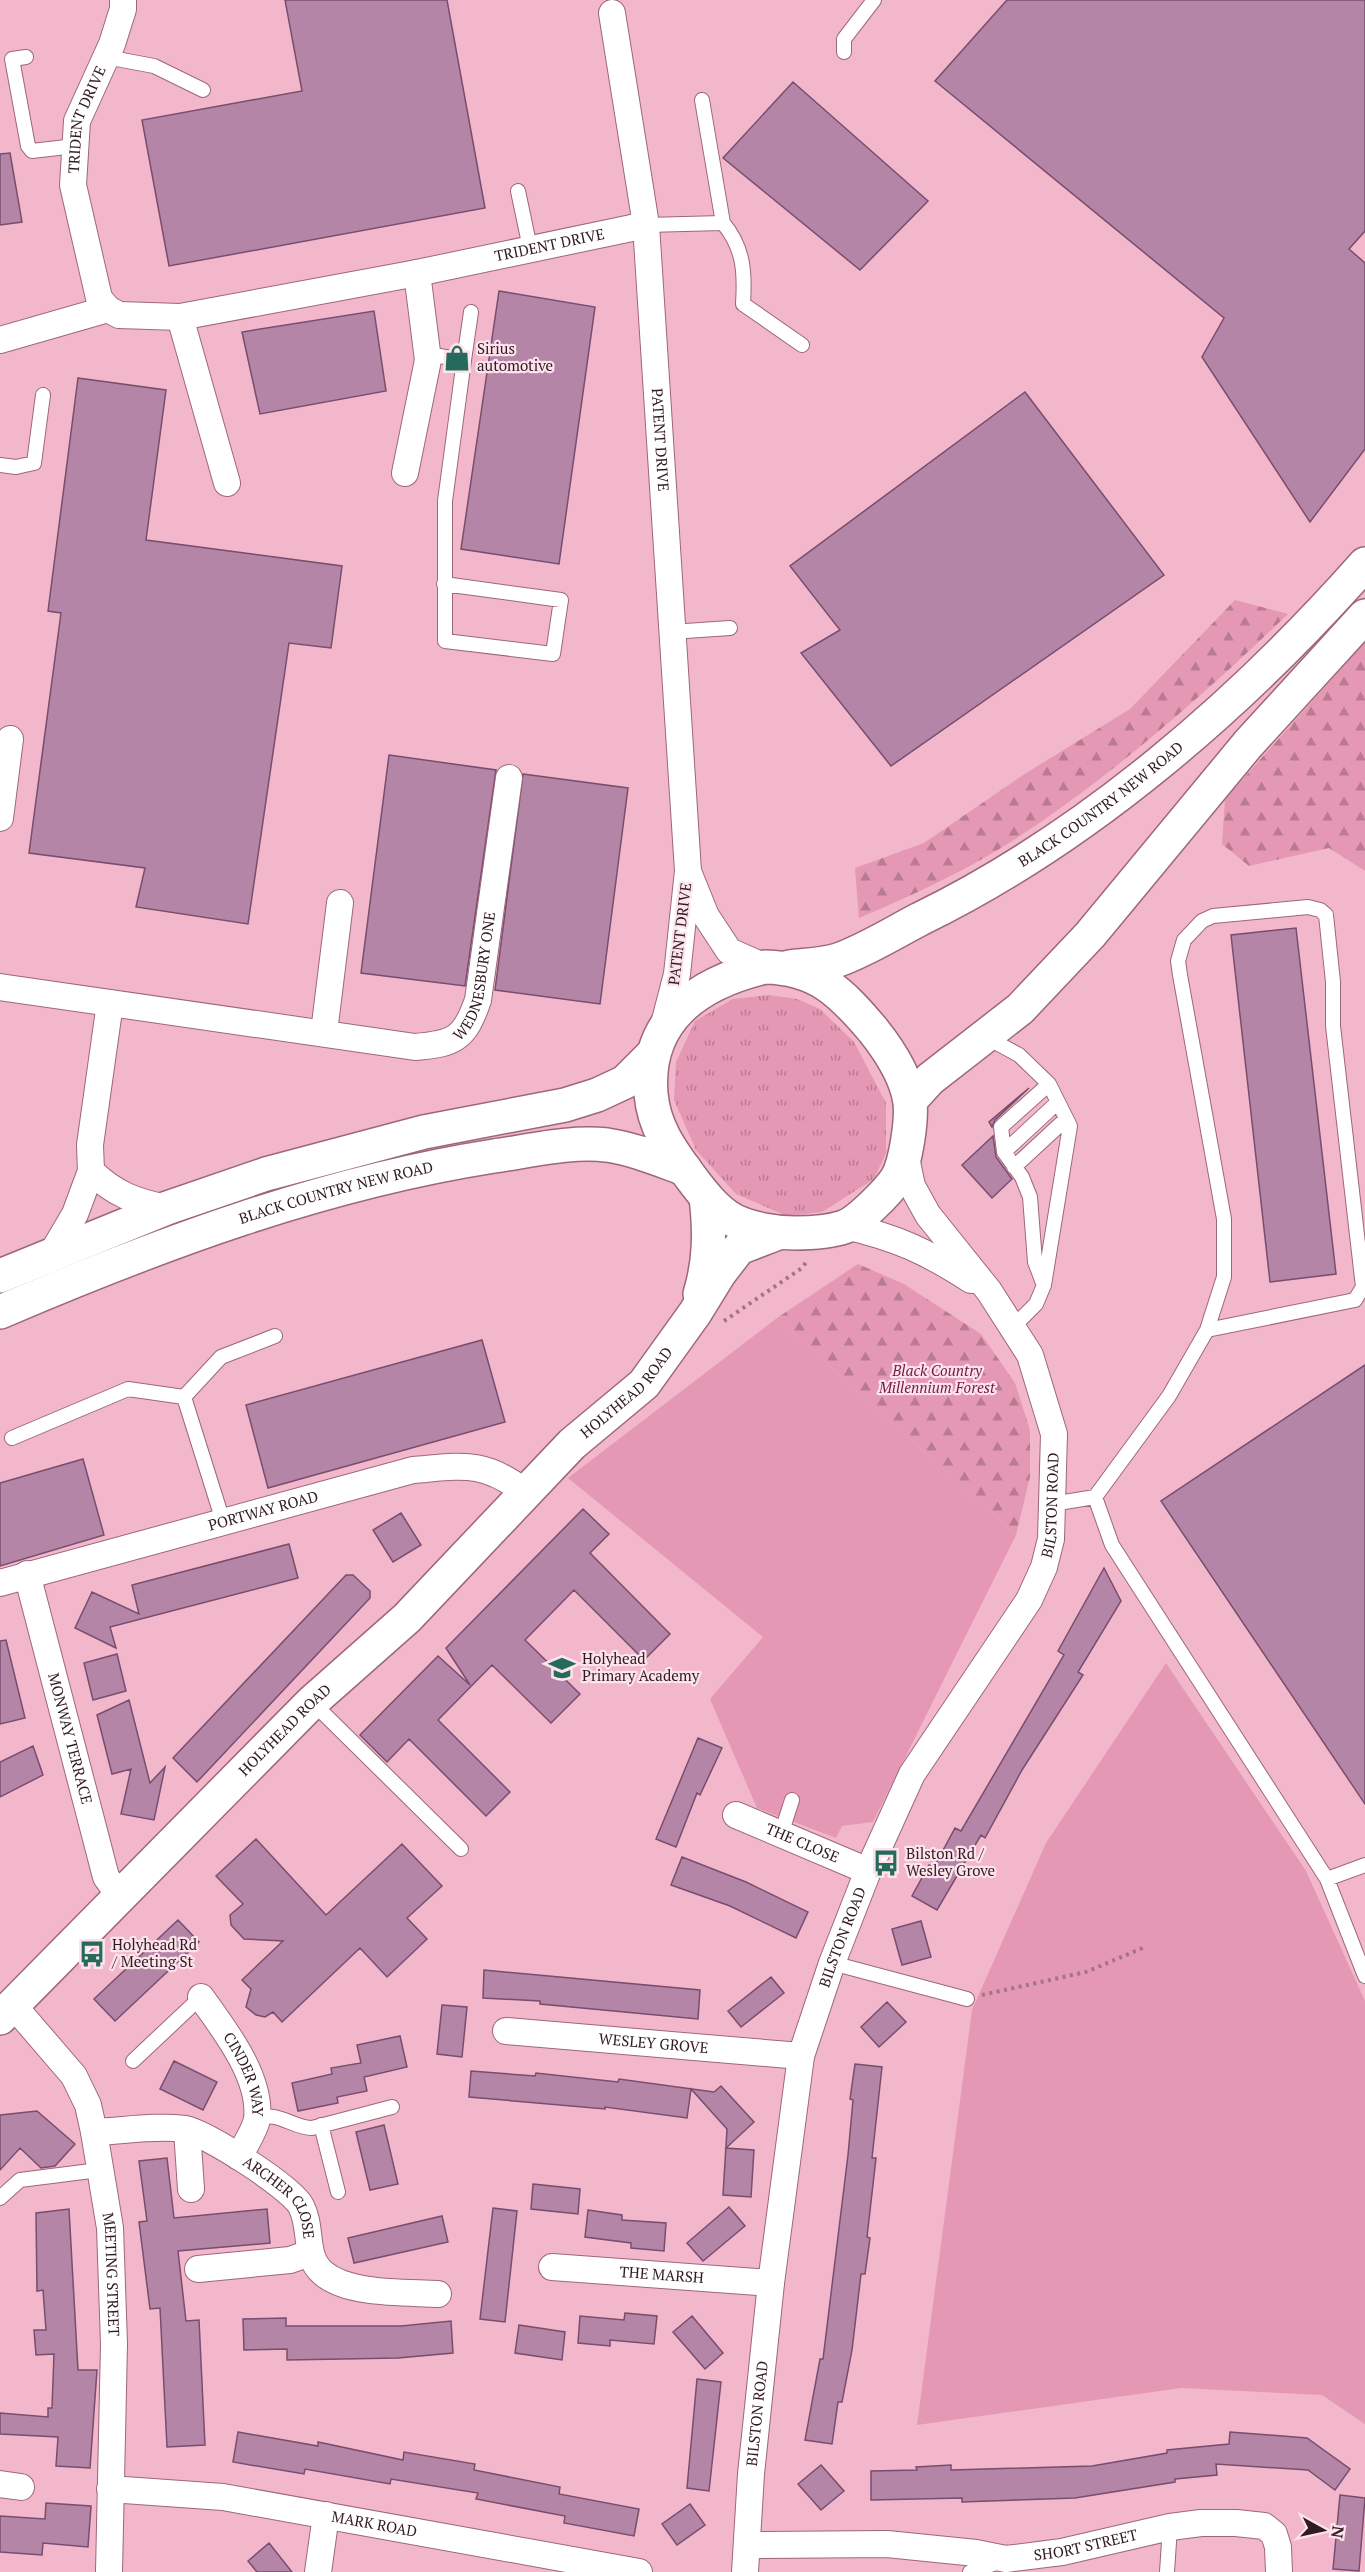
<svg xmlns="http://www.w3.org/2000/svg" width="1365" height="2572" font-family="'PT Serif',serif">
<defs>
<pattern id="grass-tufts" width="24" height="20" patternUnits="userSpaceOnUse" patternTransform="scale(1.5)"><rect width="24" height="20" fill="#e598b3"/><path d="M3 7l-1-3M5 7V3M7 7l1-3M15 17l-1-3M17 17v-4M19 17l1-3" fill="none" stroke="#ba7b91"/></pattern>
<pattern id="forest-firs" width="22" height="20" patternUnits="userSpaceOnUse" patternTransform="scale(1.5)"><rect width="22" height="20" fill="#e598b3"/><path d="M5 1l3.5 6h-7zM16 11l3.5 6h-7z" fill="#ba7b91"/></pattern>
</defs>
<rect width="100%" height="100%" fill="#f3b7cb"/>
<path fill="url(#grass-tufts)" d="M769 995 797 999 820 1009 854 1042 886 1103V1153L874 1179 822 1212 787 1216 736 1194 696 1150 674 1100 676 1062 695 1021 733 999Z"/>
<path fill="url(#forest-firs)" d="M1235 600 1288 614C1204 695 1104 783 1006 845 959 874 909 897 859 918L855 868 924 843 1023 775 1130 709Z
M1365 642V871L1329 848 1249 866 1222 844 1225 799Z
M858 1264 904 1284 981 1334 1015 1383 1030 1430V1477L1016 1535 777 1318Z"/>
<path fill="#e598b3" d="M777 1318 1016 1535 873 1822 842 1826 836 1838 757 1808 710 1699 763 1637 568 1478Z
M1166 1663 1306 1871 1365 2001V2424L1322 2395 1181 2388 917 2425 972 2010 1046 1843Z"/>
<path fill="#b485a7" stroke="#784d6d" stroke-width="1.5" d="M285 0H447L485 208 169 266 142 120 302 91Z
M1007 0H1365V231L1349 249 1365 263V449L1310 522 1202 357 1224 318 935 81Z
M793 82 928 201 860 270 723 158Z
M10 153 22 222 0 225V154Z
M499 291 595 307 559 564 461 549Z
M374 311 386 391 260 414 242 332Z
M78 378 166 390 146 540 342 566 331 648 289 643 248 924 136 907 145 868 29 853 61 613 48 611Z
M1025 392 1164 575 891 766 801 653 840 630 790 566Z
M389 755 496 770 465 986 361 973Z
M523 774 628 788 600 1004 495 990Z
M1296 928 1336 1274 1270 1282 1231 935Z
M1029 1088 995 1120 992 1127 989 1122Z
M993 1136 996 1157 1012 1179 992 1198 962 1165Z
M482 1340 505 1422 268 1488 246 1405Z
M1365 1365V1804L1161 1501Z
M83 1459 104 1535 0 1566V1483Z
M583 1509 609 1534 590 1553 670 1634 644 1660 574 1590 525 1640 580 1694 551 1723 492 1665 438 1720 510 1792 486 1816 409 1739 387 1762 360 1735 438 1656 470 1685 446 1648Z
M401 1513 421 1545 393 1562 373 1530Z
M289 1544 298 1578 110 1627 116 1648 75 1628 92 1592 139 1614 132 1585Z
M1104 1568 1121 1601 1078 1672 1083 1675 1022 1770 985 1838 981 1835 937 1910 912 1896 929 1865 934 1867 955 1828 961 1831 1064 1655 1058 1651Z
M346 1575H353L370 1591V1598L197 1782 173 1758Z
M6 1640 25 1718 0 1724V1641Z
M117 1654 126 1691 93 1700 84 1663Z
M129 1700 150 1783 165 1767 154 1820 121 1814 131 1769 112 1774 97 1715Z
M698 1738 722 1748 700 1795 697 1793 676 1847 656 1839Z
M33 1746 43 1775 0 1797V1762Z
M256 1839 326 1915 402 1844 442 1886 407 1918 427 1939 387 1977 360 1948 282 2022 273 2012 265 2017 256 2015 246 2007 251 1989 242 1980 283 1941 244 1939 231 1925 230 1915 243 1904 216 1876Z
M682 1857 746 1882 808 1912 796 1938 730 1906 671 1885Z
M178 1920 199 1942 115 2021 94 1999Z
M921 1921 931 1957 902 1965 892 1929Z
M484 1970 700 1990 698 2019 540 2004V2001L483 1998Z
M771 1977 784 1993 741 2027 728 2011Z
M887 2002 906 2022 879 2047 861 2027Z
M442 2005 467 2007 462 2057 437 2054Z
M400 2036 407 2067 364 2077 367 2091 337 2097 338 2103 298 2111 292 2083 332 2074 331 2068 361 2063 357 2045Z
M174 2061 217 2082 203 2110 160 2089Z
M855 2064 882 2067 872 2158H876L867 2237 870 2238 865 2274H861L852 2350 842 2402H838L832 2444 805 2440 820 2359H823L848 2155 853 2100 850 2099Z
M471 2071 535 2076 536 2073 618 2082 619 2079 714 2092 721 2086 754 2122 726 2148 754 2150 751 2197 723 2195 727 2129 691 2089 687 2118 605 2107V2109L469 2097Z
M37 2111 75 2144 55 2166 41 2168 20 2148 0 2170V2115Z
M384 2125 398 2184 370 2190 356 2132Z
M167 2158 174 2218 267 2209 270 2243 178 2251 186 2321 199 2320 205 2445 167 2447 160 2308 150 2309 139 2222 147 2221 139 2161Z
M533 2184 580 2189 578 2214 531 2209Z
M729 2207 745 2226 703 2261 687 2243Z
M493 2208 517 2211 505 2322 480 2319Z
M69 2209 78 2370H97L90 2468 56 2466 58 2437 0 2434V2413L48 2417V2408H52L54 2354 36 2355 34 2330H46L43 2290 37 2291 36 2213Z
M588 2210 622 2215V2220L666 2223 664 2251 631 2248V2243L585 2237Z
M442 2216 448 2242 354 2263 348 2238Z
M625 2313 657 2316 654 2344 610 2340V2346L578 2343 580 2316 624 2320Z
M692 2316 723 2353 705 2369 673 2332Z
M286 2318V2326H401L451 2321 453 2353 398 2358 287 2360V2349L244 2350 243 2319Z
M519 2325 565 2332 562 2360 515 2353Z
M697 2379 721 2382 709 2491 687 2488Z
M238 2432 318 2446V2442L403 2460 404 2452 475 2464 474 2470 560 2487 559 2494 639 2509 634 2536 564 2523 565 2516 476 2499 478 2493 391 2479 390 2484 305 2469 304 2474 233 2462Z
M1230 2432 1307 2438 1350 2469 1335 2490 1308 2470 1216 2464 1217 2475 1175 2479V2482L1075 2498 962 2502V2498L871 2500V2471L917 2470 916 2467 951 2465V2470L1092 2466 1167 2453V2450L1229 2444Z
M821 2465 844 2491 821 2510 798 2484Z
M1340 2495 1365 2498 1359 2571 1333 2569Z
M46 2503 91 2506 88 2547 43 2543 42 2555 0 2552V2516L45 2519Z
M690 2504 705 2525 677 2545 662 2524Z
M269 2543 292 2572H257L248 2561Z"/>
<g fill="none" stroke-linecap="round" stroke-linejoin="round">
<g stroke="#9d677a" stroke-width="16">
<path id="service" d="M844 52V39L874 0
M26 57 12 59 28 146 32 151 75 146
M106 57 154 66 203 90
M702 100 723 223
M518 191 530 248
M646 225 723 223C744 248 745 273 743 304L802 345
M427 354 464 360 445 501V641L553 654 561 600 444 584
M464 360 471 312
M0 465 16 467 34 463 43 395
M671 632 730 628
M984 1036 1019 1055 1049 1084 1070 1126 1044 1285 1036 1304 1012 1328
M1004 1152 1058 1102
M1014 1167 1066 1119
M1043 1283 1035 1262 1030 1197 1022 1177 1004 1152 1001 1127 1049 1084
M12 1438 128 1389 184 1397
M1095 1497 1169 1396 1207 1330 1355 1300 1363 1287 1333 1026V982L1326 915 1320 910 1308 907 1213 916 1202 921 1184 940 1178 961 1180 975 1224 1219V1277L1207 1330
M1052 1504 1095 1497 1112 1545 1327 1879 1365 1865
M223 1521 184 1397 221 1357 275 1336
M312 1702 461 1849
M781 1834 792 1800
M1327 1879 1365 1976
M832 1963 967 1999
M133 2061 201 1997
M257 2120C275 2109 293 2128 312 2128L392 2107
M321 2125 338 2192
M0 2198 20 2180 99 2170
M970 2572 999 2562
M1167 2572 1170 2527"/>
</g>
<g stroke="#9d677a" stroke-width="28">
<g id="minor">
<path id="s1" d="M612 13 646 225 688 871 677 974 663 1028"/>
<path id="s2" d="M108 309 119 315 180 317 417 273 646 225"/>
<path d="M180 317 227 483"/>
<path id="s3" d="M0 340 108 309 99 298 73 185 77 121 112 44 123 9V0"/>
<path d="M405 473 428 360 417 273"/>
<path d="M0 818 10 739"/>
<path d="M689 874 706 916 729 951 765 967"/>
<path id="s4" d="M0 987 415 1047C455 1044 465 1038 478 1000L509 778"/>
<path d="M324 1032 340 903"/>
<path d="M91 1171C114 1194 136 1202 167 1208"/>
<path d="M846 1226C897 1238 926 1251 971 1280"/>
<path d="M52 1253 75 1214 91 1171 90 1145 110 1003"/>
<path id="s5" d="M27 1574 106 1877 121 1898"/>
<path id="s6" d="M0 1583 413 1470C463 1466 483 1460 525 1492"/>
<path id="s7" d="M736 1815 868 1871"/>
<path id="s8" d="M201 1997C223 2028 262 2077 257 2119 255 2131 244 2146 239 2157"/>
<path id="s9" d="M13 2005 74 2076 88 2105 94 2132 110 2228 114 2344 109 2572"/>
<path id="s10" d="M506 2031 801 2056"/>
<path d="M187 2130 191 2189"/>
<path id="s11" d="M94 2132C123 2131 155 2125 185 2129 206 2133 291 2187 301 2206 313 2229 303 2256 323 2273 348 2295 406 2292 438 2294"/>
<path id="s12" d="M552 2267 771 2283"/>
<path d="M198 2269 290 2260 310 2253"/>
<path d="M0 2484 21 2487"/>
<path id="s13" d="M110 2489 223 2497 639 2572"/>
<path id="s14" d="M748 2545 887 2544 976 2553 1006 2559 1062 2552 1170 2527 1201 2523H1236L1264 2526 1274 2534 1278 2547 1279 2572"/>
<path d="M318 2572 326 2515"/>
<path id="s15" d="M745 2572 751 2474 771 2283 801 2056 832 1963 868 1871 912 1774 1029 1600 1044 1567 1051 1539 1054 1434 1030 1355 989 1291 928 1215 912 1186 905 1152"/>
</g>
</g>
<g stroke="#9d677a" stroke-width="36">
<g id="tertiary">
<path d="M700 1294C710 1261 710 1231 706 1197"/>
<path id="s16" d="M0 2018 312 1702 407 1618 572 1444 644 1384 695 1313 719 1274 739 1248 778 1233"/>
</g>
</g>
<g stroke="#9d677a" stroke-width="36">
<g id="trunk">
<path d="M765 967C817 968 841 992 873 1030 889 1050 906 1076 910 1102 912 1120 906 1162 897 1178 889 1191 858 1222 844 1227 829 1232 811 1233 795 1233 776 1233 751 1229 733 1220 715 1210 701 1191 689 1175 670 1149 654 1127 651 1094 645 1019 698 983 765 967Z"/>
<path id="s17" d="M789 967C804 965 823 965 838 960 866 950 893 933 920 919 1088 837 1241 704 1365 564"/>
<path d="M910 1101 930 1079 1020 1009 1090 935 1248 744 1365 616"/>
<path d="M0 1276 167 1208 266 1174 424 1132 565 1105 597 1095 625 1082 652 1055"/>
<path id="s18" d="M0 1312C159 1244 322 1183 494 1156 530 1151 570 1141 607 1145 634 1149 660 1160 685 1169"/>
</g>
</g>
<path stroke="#a17584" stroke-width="4" stroke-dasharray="3 4.5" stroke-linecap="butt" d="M724 1321 802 1268 807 1261
M982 1995 1086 1972 1145 1947"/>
<use href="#service" stroke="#fff" stroke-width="14"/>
<use href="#minor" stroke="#fff" stroke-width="26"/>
<use href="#tertiary" stroke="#fff" stroke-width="33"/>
<use href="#trunk" stroke="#fff" stroke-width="33"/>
</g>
<defs>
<g id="shop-bare" transform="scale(2.07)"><path d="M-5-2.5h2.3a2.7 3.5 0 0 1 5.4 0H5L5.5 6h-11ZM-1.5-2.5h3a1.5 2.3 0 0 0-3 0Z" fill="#266a5c" stroke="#fde3eb" stroke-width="2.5" paint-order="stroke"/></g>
<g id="school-bare" transform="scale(2.07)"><path d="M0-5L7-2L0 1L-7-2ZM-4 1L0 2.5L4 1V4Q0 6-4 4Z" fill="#266a5c" stroke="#fde3eb" stroke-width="2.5" paint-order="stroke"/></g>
<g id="bus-bare" transform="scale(2.07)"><path d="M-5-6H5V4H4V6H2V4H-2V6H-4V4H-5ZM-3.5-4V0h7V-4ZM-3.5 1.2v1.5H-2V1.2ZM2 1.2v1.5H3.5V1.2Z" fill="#266a5c" stroke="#fde3eb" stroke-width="2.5" paint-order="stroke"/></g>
</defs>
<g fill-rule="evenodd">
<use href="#shop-bare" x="457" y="358"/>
<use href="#school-bare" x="562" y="1668"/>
<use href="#bus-bare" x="886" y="1863"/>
<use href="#bus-bare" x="92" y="1954"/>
</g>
<g text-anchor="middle" stroke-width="4.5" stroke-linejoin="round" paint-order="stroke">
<g font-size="15" fill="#311b23" stroke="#fde3eb">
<text dy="5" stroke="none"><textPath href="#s3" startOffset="310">TRIDENT DRIVE</textPath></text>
<text dy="5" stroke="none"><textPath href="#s2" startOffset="450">TRIDENT DRIVE</textPath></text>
<text dy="5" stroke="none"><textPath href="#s1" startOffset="430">PATENT DRIVE</textPath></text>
<text dy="5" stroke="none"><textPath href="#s17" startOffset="356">BLACK COUNTRY NEW ROAD</textPath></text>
<text transform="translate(680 934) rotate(-83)" y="5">PATENT DRIVE</text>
<text dy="5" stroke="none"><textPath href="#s4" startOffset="528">WEDNESBURY ONE</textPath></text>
<text dy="5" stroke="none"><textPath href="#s18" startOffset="357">BLACK COUNTRY NEW ROAD</textPath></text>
<text dy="5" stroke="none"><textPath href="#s16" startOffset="886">HOLYHEAD ROAD</textPath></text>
<text dy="5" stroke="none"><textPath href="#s15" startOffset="1131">BILSTON ROAD</textPath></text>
<text dy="5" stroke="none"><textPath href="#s6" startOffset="273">PORTWAY ROAD</textPath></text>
<text dy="5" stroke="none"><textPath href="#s16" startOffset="405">HOLYHEAD ROAD</textPath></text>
<text dy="5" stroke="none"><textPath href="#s5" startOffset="170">MONWAY TERRACE</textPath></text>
<text dy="5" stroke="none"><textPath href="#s7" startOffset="72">THE CLOSE</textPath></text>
<text dy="5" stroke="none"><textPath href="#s15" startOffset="645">BILSTON ROAD</textPath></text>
<text dy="5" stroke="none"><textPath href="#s10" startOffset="148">WESLEY GROVE</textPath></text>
<text dy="5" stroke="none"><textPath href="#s8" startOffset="90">CINDER WAY</textPath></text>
<text dy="5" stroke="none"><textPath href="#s11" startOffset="212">ARCHER CLOSE</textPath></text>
<text dy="5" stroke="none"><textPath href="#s9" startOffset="297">MEETING STREET</textPath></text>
<text dy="5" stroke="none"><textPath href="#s12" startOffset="110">THE MARSH</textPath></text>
<text dy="5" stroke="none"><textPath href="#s15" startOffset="159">BILSTON ROAD</textPath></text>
<text dy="5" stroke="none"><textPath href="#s13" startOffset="267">MARK ROAD</textPath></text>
<text dy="5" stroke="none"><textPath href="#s14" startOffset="340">SHORT STREET</textPath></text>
</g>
<g font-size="15" fill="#311b23" stroke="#fde3eb" text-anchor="start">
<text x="477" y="354">Sirius<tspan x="477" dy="17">automotive</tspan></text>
<text x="582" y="1664">Holyhead<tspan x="582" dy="17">Primary Academy</tspan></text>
<text x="906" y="1859">Bilston Rd /<tspan x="906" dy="17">Wesley Grove</tspan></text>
<text x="112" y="1950">Holyhead Rd<tspan x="112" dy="17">/ Meeting St</tspan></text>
</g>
<g font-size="15" font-style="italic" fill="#751844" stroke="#fde3eb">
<text x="937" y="1376">Black Country<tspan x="937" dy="17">Millennium Forest</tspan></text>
</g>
</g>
<g transform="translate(1323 2530) rotate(98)" stroke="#fde3eb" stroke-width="4.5" paint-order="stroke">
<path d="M0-4.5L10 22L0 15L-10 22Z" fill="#311b23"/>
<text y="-9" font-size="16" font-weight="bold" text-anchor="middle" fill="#311b23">N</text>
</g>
</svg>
